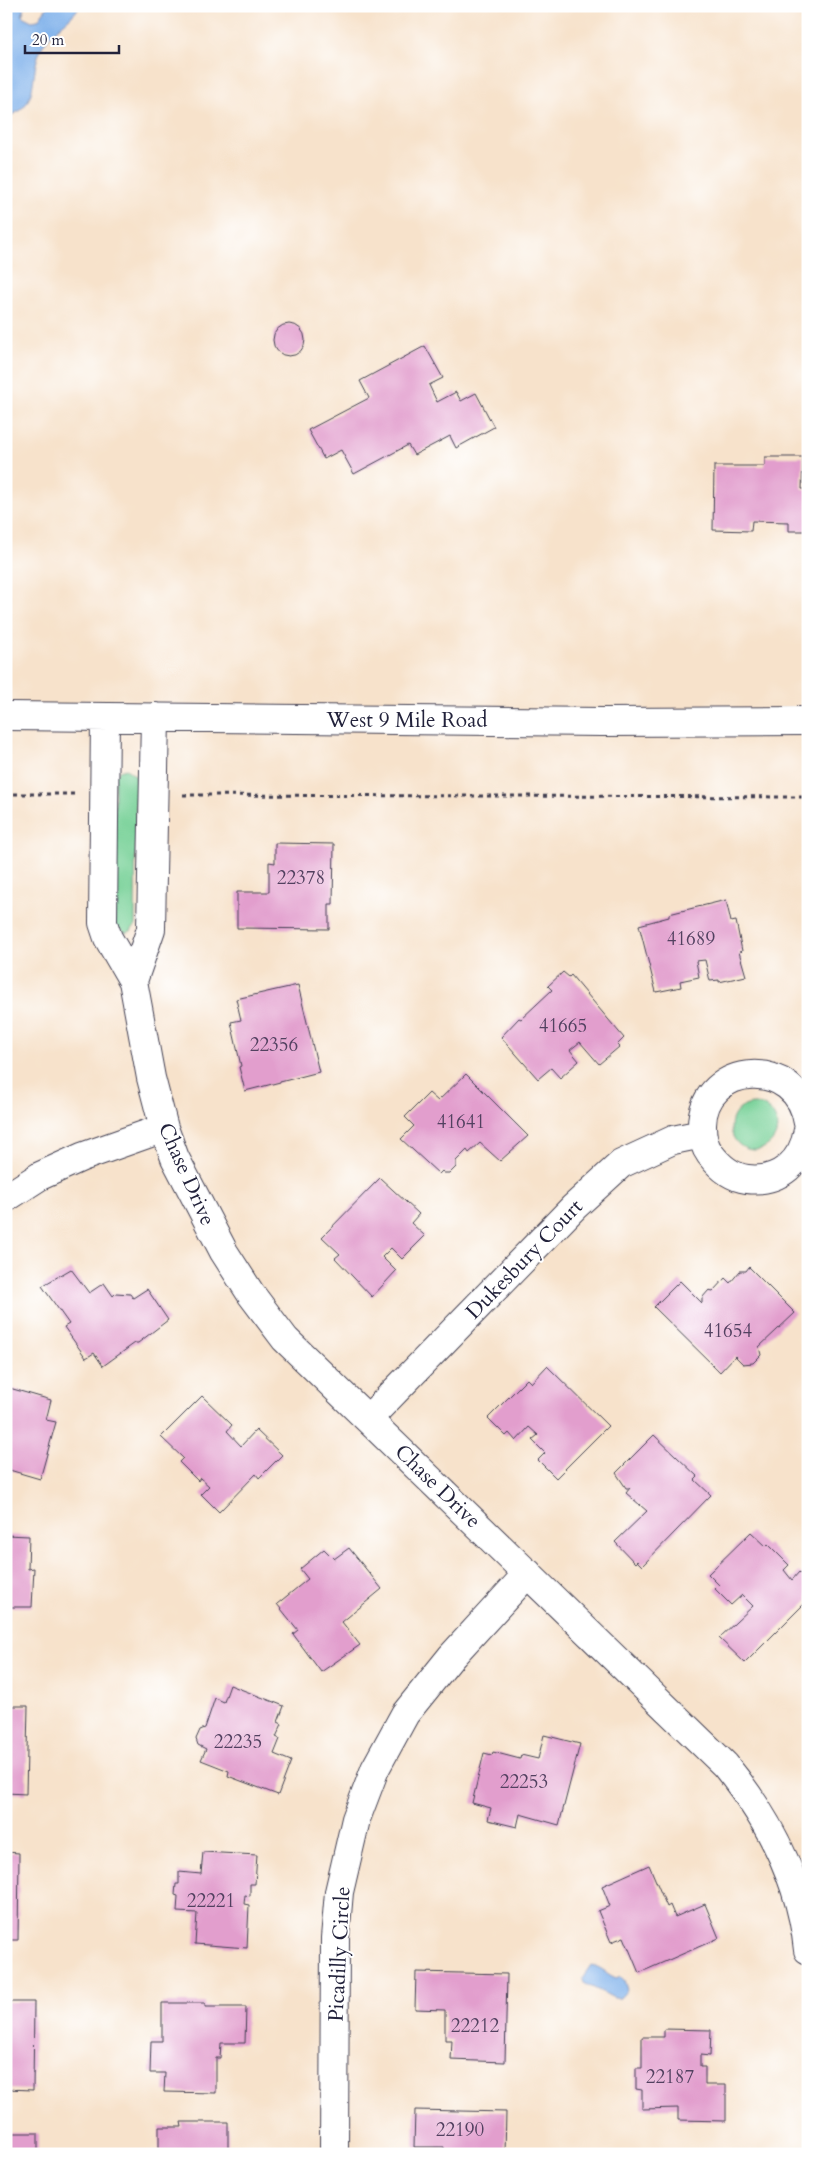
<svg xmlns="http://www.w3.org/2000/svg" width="814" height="2160" font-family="Cardo,serif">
<rect width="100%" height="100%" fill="#fff"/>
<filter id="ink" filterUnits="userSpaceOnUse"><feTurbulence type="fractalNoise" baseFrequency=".02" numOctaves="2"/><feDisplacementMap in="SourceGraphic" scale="10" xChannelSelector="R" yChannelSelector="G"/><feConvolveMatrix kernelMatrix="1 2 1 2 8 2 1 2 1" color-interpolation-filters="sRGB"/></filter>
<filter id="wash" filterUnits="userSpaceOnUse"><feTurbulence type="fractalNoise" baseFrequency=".0096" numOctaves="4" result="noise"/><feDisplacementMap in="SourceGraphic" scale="20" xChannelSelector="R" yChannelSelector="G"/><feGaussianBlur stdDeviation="1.12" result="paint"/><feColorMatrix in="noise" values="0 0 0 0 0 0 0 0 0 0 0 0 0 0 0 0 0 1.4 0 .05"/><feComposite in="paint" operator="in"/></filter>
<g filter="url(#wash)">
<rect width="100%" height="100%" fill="#f7e2cb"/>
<path fill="#76d096" stroke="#4c7968" d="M126 769 136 776 135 925 131 931 125 933 114 925 115 776 119 771Z
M731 1127a23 23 0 1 1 46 0a23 23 0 1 1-46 0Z"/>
<path fill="#7eb0ea" stroke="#506992" d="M6 6H25L22 16 32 21 38 20 48 6H80C68 24 52 28 41 49 28 75 42 106 6 117V67L10 61V53L6 50Z
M591 1965C603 1967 608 1976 617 1978L620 1976 624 1980 627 1990 620 1998H614L584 1983 582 1978Z"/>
<g id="blocks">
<path fill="#e29ecd" d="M273 340a16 16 0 1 1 32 0a16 16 0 1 1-32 0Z
M425 346 443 378 429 385 437 402 456 392 461 401 476 393 494 427 456 448 450 436 414 455 408 445 354 474 341 450 324 459 308 430 369 398 360 381Z
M765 457H803L802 489H808V531H789V522L752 521 751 531 713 530 714 466H765Z
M275 843 334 844 333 904H329V929L237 928V892H269V862L275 863Z
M726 900 731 922 736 921 742 951 739 952 746 976 719 982V980L710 981 705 960 696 961 699 977 680 981 681 987 656 992 639 925 669 917V914Z
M563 972 569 977 571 975 624 1038 617 1045 619 1047 599 1064 580 1042 570 1050 579 1061 560 1078 551 1068 538 1079 501 1037 519 1018 521 1019 552 990 548 986Z
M298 985 319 1072 245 1091 239 1067 241 1066 231 1022 241 1020 236 999Z
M466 1074 528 1136 500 1161 480 1143 469 1153 467 1150 456 1161V1167L450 1173H444L442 1171 439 1174 401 1139 414 1126 405 1117 429 1093 438 1101Z
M380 1178 419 1214 411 1223 425 1236 402 1259 391 1248 382 1257 396 1271 372 1297 335 1258 340 1254 322 1237Z
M749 1267 795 1313 759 1347 761 1355 753 1363 743 1364 735 1356 720 1372 654 1307 680 1281 702 1303V1298L709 1290 713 1291 725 1278 730 1283 740 1271H746Z
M71 1269 89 1293 104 1283 113 1296 116 1293 130 1294 133 1298 147 1289 168 1320 138 1343H135L103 1366 94 1353 86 1358 64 1327 69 1324 42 1286Z
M547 1366 608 1426 556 1478 538 1460 545 1453 532 1440 538 1435 529 1427 516 1441 509 1433 506 1436 488 1418 527 1379 531 1383Z
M6 1387 51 1400 46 1420 56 1422 40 1479 6 1469Z
M202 1396 232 1425 227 1431 241 1446 256 1430 282 1455 259 1478 256 1474 219 1512 201 1494 209 1486 200 1478 198 1481 179 1462 183 1458 161 1437Z
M654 1435 698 1477 695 1480 711 1495 642 1566 637 1561 635 1563 615 1542 647 1511 626 1493 630 1488H626L616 1473Z
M751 1532 766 1546 768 1544 789 1565 784 1570 792 1580 799 1572 808 1580V1600L745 1663 719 1638 753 1606 742 1595 731 1605 715 1589 719 1585 708 1574Z
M6 1535 29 1536 28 1569 34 1568 32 1607H6Z
M349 1548 382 1589 342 1622 360 1645 321 1672 293 1634 298 1630 277 1604 308 1579 300 1569 324 1549 334 1559Z
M230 1685 284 1706 278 1722 282 1724 276 1737 280 1739 274 1754 291 1761 278 1795 228 1776 229 1771 201 1760 206 1749 198 1745 196 1739 200 1730 205 1728 215 1698 224 1702Z
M6 1706H28L26 1794 6 1793Z
M544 1735 580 1744 559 1825 520 1814 517 1827 488 1820 491 1808 472 1803 484 1753 492 1755 493 1752 520 1759 521 1755 538 1759Z
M6 1852 19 1853 18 1940H6Z
M203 1852 257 1855 255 1884H250V1896L245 1895 244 1904 249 1905 247 1948 195 1944 197 1913 177 1912 178 1896 175 1895 176 1884H179V1872L201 1874Z
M649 1865 667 1907 670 1905 675 1917 705 1904 719 1938 639 1973 624 1937 611 1942 598 1911 610 1906 602 1886Z
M416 1972 507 1974 505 2062 451 2060 452 2040H445V2010L415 2009Z
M6 2002H34L33 2090 6 2089Z
M162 2003H205V2007H246L245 2043H221L220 2058H216V2093L164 2092 165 2073H150L151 2041H162Z
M664 2029 711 2030 710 2056 700 2055V2067H705V2085H726V2121L678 2120V2108L642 2109V2090L636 2089V2068H642V2037H664Z
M415 2110 506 2112 505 2154H444V2147H414Z
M181 2122H228V2149H222V2154H159V2127H182Z
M6 2133H38V2154H6Z"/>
</g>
</g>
<g filter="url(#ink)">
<use href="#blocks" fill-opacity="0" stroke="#423f51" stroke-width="1"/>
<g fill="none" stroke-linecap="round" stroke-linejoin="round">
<g stroke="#423f51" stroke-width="30">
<path id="minor" d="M6 716 603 722 808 721
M105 717 103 923 108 938 133 981 151 1078 164 1128 175 1158 224 1252 251 1294 285 1339 725 1765C769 1819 801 1880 808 1950
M133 981 151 929 155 717
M808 1123C798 1055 703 1062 702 1125 702 1134 704 1146 710 1154 719 1166 731 1177 747 1179 779 1183 803 1162 808 1130
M6 1198 40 1176 82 1157 164 1128
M368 1419 574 1207 621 1164 673 1140 702 1134
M334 2154 335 1938 339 1892 356 1819 375 1769 405 1714 451 1657 528 1573"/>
</g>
<path stroke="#423f51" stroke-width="3" stroke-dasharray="4 4" stroke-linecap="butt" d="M6 794H75
M183 795 808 797"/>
<use href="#minor" stroke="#fff" stroke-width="28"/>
</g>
</g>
<g text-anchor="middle" stroke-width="4" stroke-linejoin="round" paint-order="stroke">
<g font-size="19" fill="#524160">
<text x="301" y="884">22378</text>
<text x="691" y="945">41689</text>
<text x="563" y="1032">41665</text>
<text x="274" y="1051">22356</text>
<text x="461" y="1128">41641</text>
<text x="728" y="1337">41654</text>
<text x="238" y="1748">22235</text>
<text x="524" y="1788">22253</text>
<text x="211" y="1907">22221</text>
<text x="475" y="2032">22212</text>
<text x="670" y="2083">22187</text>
<text x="460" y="2136">22190</text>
</g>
<g font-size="21" fill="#22223b" stroke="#fff">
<text x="407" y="727">West 9 Mile Road</text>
<text transform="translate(187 1174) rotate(66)" y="7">Chase Drive</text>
<text transform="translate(524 1259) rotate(-46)" y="7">Dukesbury Court</text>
<text transform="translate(438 1486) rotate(44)" y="7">Chase Drive</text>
<text transform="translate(339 1954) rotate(-87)" y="7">Picadilly Circle</text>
</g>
</g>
<rect width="814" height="2160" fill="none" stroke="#fff" stroke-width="25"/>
<path d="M25 45v8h94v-8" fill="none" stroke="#22223b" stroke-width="2.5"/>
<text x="32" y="45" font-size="15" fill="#22223b" stroke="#ffffff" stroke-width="4" paint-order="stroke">20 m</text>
</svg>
